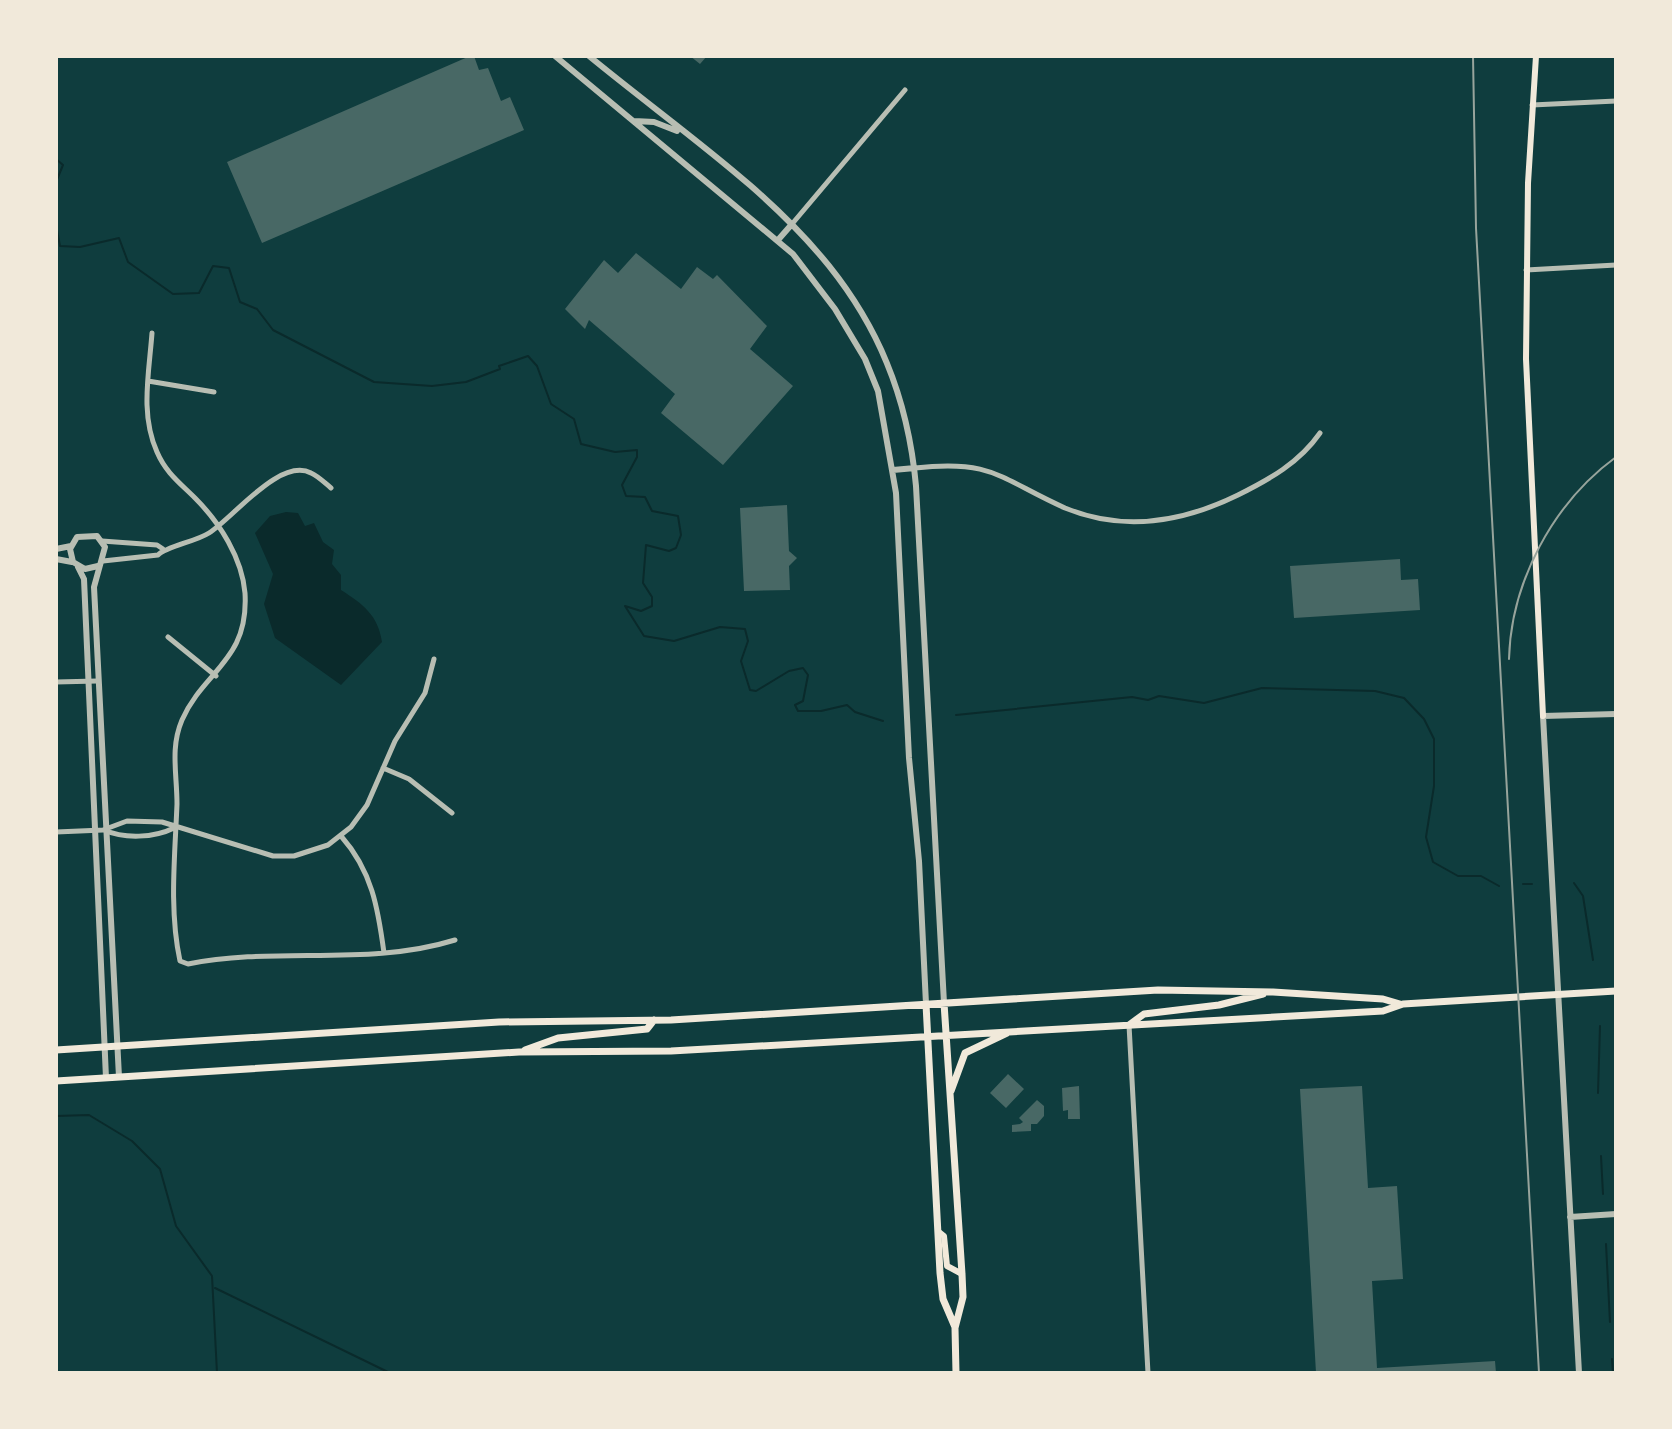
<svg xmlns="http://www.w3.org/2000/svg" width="1672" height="1429" font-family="Jost,sans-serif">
<rect width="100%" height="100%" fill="#0f3d3e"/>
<path fill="#0a2a2b" d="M286 512 298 513 305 526 314 523 323 542 334 550 332 564 341 575V590C363 604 378 615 382 642L341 685 275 638 264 604 273 574 255 533 270 516Z"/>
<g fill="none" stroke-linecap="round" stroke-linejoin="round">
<path stroke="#0a2a2b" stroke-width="2" d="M56 159 63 165 56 182
M56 195V197
M56 225 60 246 80 247 119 238 128 262 173 294 199 293 213 266 229 268 240 302 257 309 273 330 374 382 432 386 466 382 500 369 499 366 528 356 537 366 551 404 574 419 581 444 615 452 637 450V457L622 485 626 496 645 497 652 511 678 516 681 535 676 548 669 551 646 545 643 583 652 597V606L641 611 625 606 644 636 674 641 720 627 745 629 748 641 741 661 750 690 756 691 789 671 803 668 808 675 803 701 795 705 798 711H821L847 705 855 712 883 721
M956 715 1132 697 1148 700 1159 696 1204 703 1262 688 1375 691 1404 698 1424 719 1434 739V786L1426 837 1433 862 1458 876H1481L1499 886
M1574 883 1583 896 1593 960
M1523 884H1532
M1598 1093 1600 1026
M56 1116 89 1115 132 1141 160 1169 176 1226 212 1276 217 1373
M1601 1156 1603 1194
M1606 1244 1610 1322
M215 1288 390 1373
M1612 1359 1613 1373"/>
</g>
<path fill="#486865" d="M470 56H474L479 70 488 68 501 101 510 97 524 130 262 243 227 162Z
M690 56H707L700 64Z
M636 253 681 289 697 267 713 279 717 275 767 326 750 349 793 386 723 465 661 413 675 394 589 320 585 329 565 309 604 260 618 273Z
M787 505 789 551 797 558 789 566 790 590 744 591 740 508Z
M1400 559 1401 580 1418 579 1420 610 1294 618 1290 566Z
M1008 1074 1024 1089 1006 1108 990 1093Z
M1079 1086 1080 1119H1068V1110L1063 1111 1062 1088Z
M1362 1086 1368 1188 1397 1186 1403 1279 1372 1281 1377 1368 1495 1361 1496 1373H1316L1300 1089Z
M1037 1100 1044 1106V1116L1037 1124H1031V1131L1012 1132V1125L1020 1124 1023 1122 1019 1118Z"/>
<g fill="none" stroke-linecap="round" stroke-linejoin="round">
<path stroke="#b8beb3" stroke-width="5" d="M1532 105 1616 101
M792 224 905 90
M1526 270 1616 265
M152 333C149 374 140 414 157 452 166 473 180 483 195 498 220 523 242 558 245 593 249 661 204 670 182 720 170 748 177 774 177 804 175 855 169 910 180 961L188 964C276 946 368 967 455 940
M148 381 214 392
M915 468C993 459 1000 479 1065 508 1123 532 1183 522 1238 495 1270 479 1299 463 1320 433
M102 541 157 545 163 549
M103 561 158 555C167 546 195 542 209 533 234 517 280 457 311 473 318 476 325 483 331 488
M168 637 216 676
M56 682 97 681
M383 768 409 779 452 813
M104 830C124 839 154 838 174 828
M56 832 103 830 127 821 162 822 273 856H294L328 845 351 827 367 805 395 741 425 693 434 659
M341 836C372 871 378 908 384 953
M1129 1025 1148 1373"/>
<path stroke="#b8beb3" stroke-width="6" d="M555 56 793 254 835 309 865 359 878 391 896 493 909 758 919 861 926 1004
M589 56C745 184 896 266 916 486L944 1003
M634 121 654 122 677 131
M778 240 792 224
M893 470 915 468
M56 549 71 546
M56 559 72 562
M98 566 85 569 73 562 70 549 77 537 97 536 105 547 94 587 119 1077
M78 567 84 579 106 1078
M1570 1217 1616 1214
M1579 1373 1543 716 1616 714"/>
<path stroke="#f1e9da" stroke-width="6" d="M1536 56 1528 183 1526 359 1543 716
M939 1232 944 1236 947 1266 962 1274"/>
<path stroke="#f1e9da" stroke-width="7" d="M944 1003 962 1274 963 1297 955 1328 956 1373
M926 1004 940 1273 943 1299 955 1327
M1129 1025 1144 1014 1219 1005 1263 994
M56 1050 499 1022 671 1020 1158 990 1273 992 1383 999 1400 1004
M525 1050 558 1038 647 1029 654 1020
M56 1081 519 1052 671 1051 1383 1011 1403 1004 1616 991
M951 1091 965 1053 1007 1033"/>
<path stroke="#97a49c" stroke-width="2" d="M1473 56 1476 228 1539 1373
M1509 659C1511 582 1553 503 1616 457"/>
</g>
<rect width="1672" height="1429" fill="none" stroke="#f1e9da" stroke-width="116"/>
</svg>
